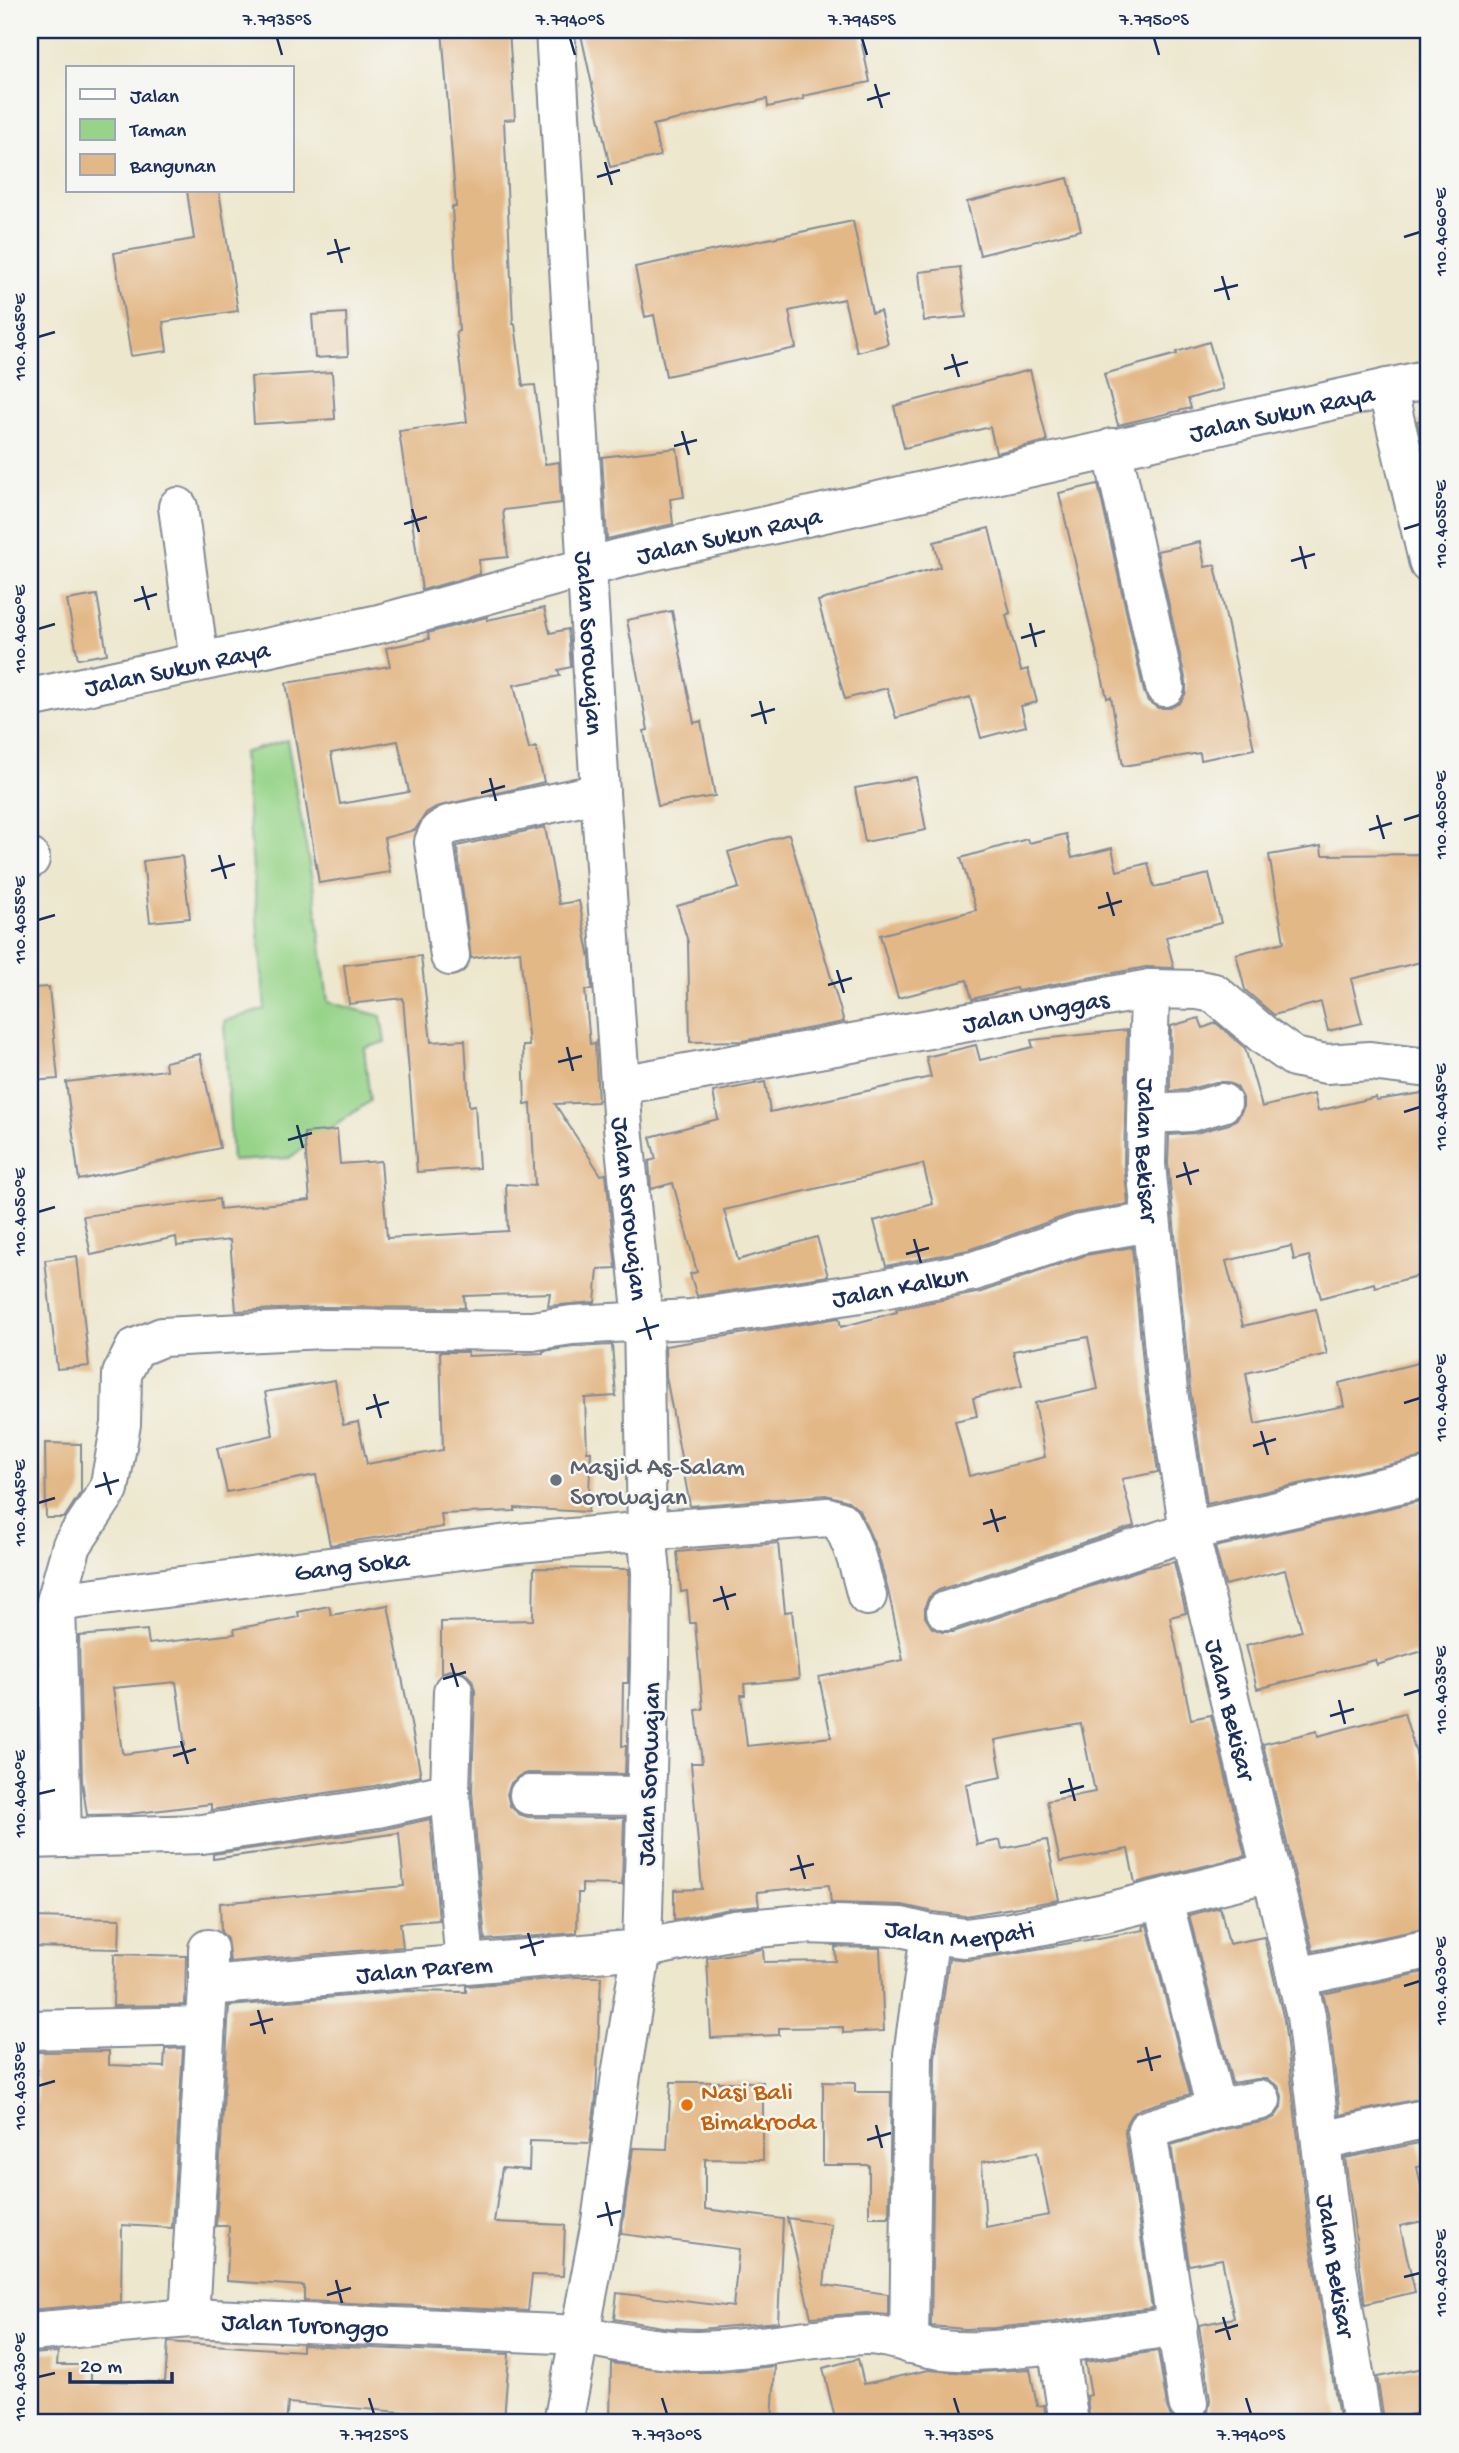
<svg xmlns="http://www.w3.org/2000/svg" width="1459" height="2453" font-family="'Gochi Hand',sans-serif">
<rect width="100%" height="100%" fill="#f6f6f2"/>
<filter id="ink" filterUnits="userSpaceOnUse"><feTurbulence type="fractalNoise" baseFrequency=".0143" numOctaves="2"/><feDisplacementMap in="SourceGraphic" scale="14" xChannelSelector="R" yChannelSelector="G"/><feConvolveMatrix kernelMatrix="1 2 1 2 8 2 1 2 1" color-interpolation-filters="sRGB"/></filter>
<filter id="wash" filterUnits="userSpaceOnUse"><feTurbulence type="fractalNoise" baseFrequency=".00686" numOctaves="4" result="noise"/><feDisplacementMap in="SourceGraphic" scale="28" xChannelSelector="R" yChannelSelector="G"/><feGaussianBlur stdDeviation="1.57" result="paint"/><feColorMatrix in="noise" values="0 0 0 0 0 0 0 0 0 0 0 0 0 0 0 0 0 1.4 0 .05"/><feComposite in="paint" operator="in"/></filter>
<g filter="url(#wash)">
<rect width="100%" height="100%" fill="#ede7cd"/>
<path fill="#97d489" stroke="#598274" stroke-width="2" d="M287 740 315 897 328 1002 381 1016 385 1042 364 1048 370 1101 289 1158 232 1161 224 1021 265 1009 243 753Z"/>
<g id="blocks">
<path fill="#e3b887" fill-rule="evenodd" d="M442 30H509L515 119 504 120 513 324H515L523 386 535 385 545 464 559 462 561 503 503 510 508 557 479 560 480 574 422 590 399 431 467 422 456 332 459 331 452 207H456Z
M580 30H859L870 82 803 96 804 99 768 107 767 99 653 125 660 156 610 167Z
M1068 178 1081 230 980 255 967 202Z
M187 191H219L238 311 163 322 167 351 131 356 114 253 194 239Z
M853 221 872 313 880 311 888 344 857 352 844 299 789 311 796 348 666 376 654 315 645 317 635 267Z
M960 267 966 317 924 321 919 272Z
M346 313 348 356 315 358 312 315Z
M1209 342 1223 389 1188 399 1191 408 1118 425 1104 374 1177 354 1176 352Z
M1030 370 1047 441 996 453 990 427 904 448 894 406Z
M332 372 335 419 254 424 251 377Z
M1429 418V471L1417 421Z
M677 448 684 497 670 499 673 524 607 539 602 457Z
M1098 484 1144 692 1148 701 1158 708H1169L1180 703 1186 693V682L1157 551 1200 542 1205 567 1215 565 1254 749 1201 760 1200 753 1123 766 1111 697 1107 698 1059 493Z
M989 528 1010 613 1006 615 1021 671 1028 669 1037 702 1021 706 1026 726 981 738 970 697 896 718 887 688 845 699 818 601 940 567 934 542Z
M97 595 107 654 78 659 67 600Z
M544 608 550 633 568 629 571 667 558 670 560 676 514 685 529 749 536 747 544 782 436 807 426 813 415 830 384 838 390 872 319 883 286 683 390 666 386 648 429 639 428 633 487 617V620ZM398 741 409 792 340 804 331 753Z
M672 611 694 723 701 721 715 796 658 806 644 731 648 730 627 620Z
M916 777 926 830 865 842 855 788Z
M545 827 559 904 579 901 590 959 592 990H585L590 1044 595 1043 598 1102 555 1104 601 1175 606 1174 616 1268 598 1269 595 1302 548 1306 550 1293 464 1296 465 1308 323 1307 236 1311 230 1240 177 1246 176 1237 91 1255 83 1216 219 1199 220 1209 310 1200 304 1133 337 1130 340 1164 381 1161 387 1238 508 1231 506 1184 535 1186 531 1104 525 1105 523 1046H529L520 951 471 958 457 846Z
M789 834 844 1022 742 1041 690 1042 688 942 677 906 739 888 728 852Z
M1066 834 1072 858 1112 848 1117 871 1148 863 1154 887 1209 874 1221 923 1166 937 1174 968 1146 967 1017 991 1016 988 972 999 967 980 898 998 880 935 976 910 961 858 1027 839 1029 843Z
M1321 846 1322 855 1429 854V960L1351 979 1362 1023 1328 1031 1321 1002 1274 1015 1245 990 1236 954 1284 942 1269 855Z
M182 856 190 918 150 922 143 861Z
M421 956 431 1042 465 1040 469 1106 475 1105 479 1168 417 1172 403 998 349 1004 344 965Z
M49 987 58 1079 30 1081V988Z
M1199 1018 1203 1028 1216 1023 1245 1048 1262 1107 1314 1094 1318 1111 1376 1097V1100L1429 1092V1273L1375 1287 1374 1283 1321 1298 1309 1256 1294 1260 1291 1246 1226 1261 1243 1326 1316 1309 1327 1354 1246 1373 1255 1424 1344 1406 1339 1383 1429 1360V1456L1207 1504 1190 1388 1168 1163 1169 1135 1196 1133 1229 1124 1238 1118 1243 1108V1098L1237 1087 1227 1082H1216L1186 1090 1170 1091 1171 1026Z
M1127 1030 1124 1164 1128 1204 1074 1213 968 1250 886 1266 874 1221 933 1204 923 1164 724 1210 738 1260 817 1237 828 1276 697 1296 690 1274 697 1272 673 1183 651 1189 649 1161 656 1159 650 1137 718 1119 713 1092 765 1082 770 1112 931 1077 926 1057 976 1045 980 1060 1033 1047 1031 1040Z
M200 1054 220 1148 79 1180 66 1082 166 1070 165 1062Z
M1132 1247 1146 1393 1158 1472 1122 1479 1134 1526 939 1590 929 1597 925 1606V1617L932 1628 942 1632H953L1146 1568 1174 1562 1186 1613 1170 1617 1191 1719 1211 1715 1245 1856 1135 1883 1128 1849 1060 1862 1047 1801 1095 1792 1081 1724 995 1740 1002 1777 966 1784 977 1845 1000 1840 1002 1849 1047 1840 1059 1900 965 1916 934 1912 902 1905 831 1903 829 1885 757 1892 759 1906 730 1909 674 1920V1890L702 1889 691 1763H702L696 1710 703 1709 695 1623H690L687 1591 681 1592 677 1552 778 1543 785 1612 792 1611 799 1679 744 1684 745 1695H741L747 1746 831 1737 819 1677 903 1660 888 1590 877 1550 859 1510 848 1501 826 1495 690 1506 666 1376 665 1346 839 1318 841 1327 897 1312 896 1309 981 1292 1086 1255ZM1088 1337 1098 1389 1035 1403 1045 1457 969 1476 955 1421 977 1416 973 1398 1022 1386 1013 1351Z
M77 1256 89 1366 57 1369 45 1260Z
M612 1345 616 1396 585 1398 587 1452H591L588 1512 515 1508V1511L441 1514 443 1527 330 1545 316 1475 227 1492 217 1448 273 1435 265 1392 335 1380 343 1425 358 1422 367 1464 443 1450 440 1352H468V1356L543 1353V1351L574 1347Z
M45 1443 81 1444V1492L64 1518H46Z
M1429 1499V1649L1377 1665 1375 1660 1257 1689 1246 1645 1302 1631 1285 1570 1225 1585 1215 1547Z
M534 1568 629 1569 628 1683H623L622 1746H626L625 1774 528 1773 519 1776 511 1783 507 1794 510 1806 519 1814 528 1817 624 1818 622 1885 582 1884V1893H578L577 1933 485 1940 472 1791 475 1691 472 1680 464 1672 453 1669 441 1673V1622L533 1620Z
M388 1605 421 1776 374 1786 211 1810V1804L129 1814 87 1815 82 1781 79 1636 147 1630 149 1644 235 1634 234 1629 299 1617 298 1612 329 1606 331 1615ZM176 1682 185 1746 124 1754 122 1752 113 1688Z
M1404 1713 1424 1779 1429 1778V1928L1313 1951 1263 1744 1317 1731 1318 1736Z
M38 1743 39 1783 30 1784V1744Z
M430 1819 439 1920 400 1923 403 1947 230 1962 227 1939 221 1932 220 1903 404 1886 399 1833 213 1859V1854L381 1830Z
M1220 1907 1229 1944 1264 1937 1284 2020 1310 2239 1340 2423H1195L1202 2420 1208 2412 1210 2400 1199 2325 1234 2318 1222 2259 1189 2265 1171 2145 1221 2130 1266 2121 1275 2117 1281 2108 1282 2096 1278 2086 1267 2079H1257L1232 2083 1189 1915Z
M30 1917 120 1919 119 1949 30 1947Z
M1147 1925 1190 2094 1140 2109 1131 2115 1126 2124 1125 2133 1152 2308 1054 2322 994 2328 965 2329 931 2326 935 2057 949 1958 968 1960 1014 1953 1144 1930 1143 1926ZM1037 2152 1049 2215 986 2227 982 2162Z
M835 1947 880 1948 884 2031 843 2033V2027L779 2028V2035L711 2038 707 1958 763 1949 764 1962 836 1961Z
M114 1954 186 1956 185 2005 113 2006Z
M1429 1971V2097L1340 2115 1328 2013 1323 1994Z
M576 1977H601L596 2097 590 2143 530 2141 529 2170 502 2168 494 2222 565 2225 563 2276 532 2275 528 2311 304 2301V2286L227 2281 229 2226H216L229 2006 407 1991 466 1992V1986Z
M183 2048 172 2228 122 2225 121 2302 30 2310V2156H32L33 2103H37V2052L109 2051V2065L164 2067 165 2049Z
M671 2082H763V2160L705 2159V2209L783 2219 778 2322 700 2329 668 2328 614 2319 617 2293 733 2307 739 2249 621 2234 633 2148 667 2149Z
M823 2082 855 2083V2092H891L889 2217H869V2165H823Z
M1419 2143 1423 2166 1417 2167 1428 2220 1400 2226 1415 2292 1365 2304 1345 2158Z
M787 2218 831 2224 824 2285 888 2294V2315L866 2313 811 2317Z
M168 2342 302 2351V2345L509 2354 504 2420 288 2403 286 2423H30V2354L58 2352 57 2365H91V2381L165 2382Z
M1158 2351 1167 2407 1171 2417 1180 2423H1090L1087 2396 1091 2395 1085 2362Z
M858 2359 864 2384 929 2370 965 2373 1030 2369 1037 2406 1044 2405 1047 2423H836L823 2368Z
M611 2363 683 2372H720L775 2366 772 2423H610Z
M1429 2367V2411L1384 2420 1377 2377Z"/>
</g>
</g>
<g filter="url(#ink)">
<use href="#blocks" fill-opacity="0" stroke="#848b96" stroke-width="2"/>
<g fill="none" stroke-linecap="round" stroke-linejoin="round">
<g stroke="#848b96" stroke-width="42">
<g id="minor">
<path id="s1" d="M555 30 600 793 623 1127 643 1320 647 1531 651 1572 650 1665 642 1949 621 2075 601 2222 563 2423"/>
<path d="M1387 388 1429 564"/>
<path d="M1112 448 1165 687"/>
<path d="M178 507 199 661"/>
<path id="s2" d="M30 698 379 624 621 558 1429 379"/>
<path d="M30 858V859"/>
<path d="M450 956 434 842 439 831 448 825 600 793"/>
<path id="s3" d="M1150 989 1146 1164 1168 1391 1189 1531 1306 2016 1332 2236 1362 2423"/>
<path id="s4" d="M620 1085 1150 989 1198 990 1214 993 1266 1037 1294 1057 1326 1064 1370 1061 1429 1068"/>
<path d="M1149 1114 1190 1112 1222 1103"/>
<path id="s5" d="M56 1602 508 1544 647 1531 828 1517 840 1521C854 1544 860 1570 867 1596"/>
<path d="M946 1611 1189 1531 1429 1477"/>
<path d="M453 1691 450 1792 465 1964"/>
<path d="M529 1795 646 1796"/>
<path id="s6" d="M62 1838 56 1602 72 1545 109 1489 121 1424 122 1374 135 1348 162 1337 323 1329 532 1331 572 1325 691 1319 867 1292 974 1271 1081 1234 1151 1222"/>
<path d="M30 1839 202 1834 378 1808 450 1792"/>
<path d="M1163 1900 1216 2109 1147 2130 1188 2403"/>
<path d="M1297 1977 1429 1949"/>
<path id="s7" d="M208 1986 642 1949 734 1930 804 1924 901 1927 930 1934 965 1938 1010 1932 1104 1913 1271 1872"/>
<path d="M30 2030 206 2026"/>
<path d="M1216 2109 1261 2100"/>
<path d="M1321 2141 1429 2118"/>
<path d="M189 2318 208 1986V1949"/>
<path id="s8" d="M30 2332 189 2318 581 2335C626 2344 672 2354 718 2350 768 2347 817 2336 867 2335 889 2335 912 2346 935 2349 974 2355 1017 2347 1057 2344L1069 2423"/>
<path d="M909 2344 913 2055 930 1934"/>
<path d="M1057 2344 1178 2326"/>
</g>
</g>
<use href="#minor" stroke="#fff" stroke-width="38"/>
</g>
</g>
<path fill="none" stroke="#1b2f5e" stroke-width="2.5" d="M277 38 282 55M570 38 575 55M862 38 867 55M1154 38 1159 55M875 84 882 108M867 100 890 93M605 162 612 185M597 177 620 170M1404 237 1420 232M335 239 342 263M327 254 350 248M1222 276 1229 300M1214 291 1238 285M38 337 55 332M952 354 959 377M944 369 968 362M682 431 689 455M674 446 697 440M412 509 419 532M404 524 427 517M1404 529 1420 524M1300 546 1306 569M1291 561 1315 554M142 586 149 610M134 601 157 594M1030 623 1036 647M38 629 55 624M1021 638 1045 631M760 701 766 724M751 716 775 709M490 778 496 801M481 793 505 786M1377 815 1384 839M1404 820 1420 815M1369 830 1392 823M219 855 226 879M211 871 235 864M1107 892 1114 916M1098 908 1122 901M38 920 55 915M837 970 844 993M828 985 852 978M567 1047 573 1071M558 1062 582 1056M1404 1112 1420 1107M297 1125 303 1148M288 1140 312 1133M1184 1162 1191 1185M1176 1177 1199 1170M38 1212 55 1207M914 1239 921 1263M906 1254 929 1248M644 1317 651 1340M636 1332 659 1325M374 1394 381 1418M1404 1403 1420 1398M366 1409 389 1402M1261 1431 1268 1455M1253 1446 1276 1439M104 1472 111 1495M95 1487 119 1480M38 1503 55 1498M991 1509 998 1532M983 1524 1006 1517M721 1586 728 1610M713 1601 736 1594M451 1663 458 1687M443 1679 466 1672M1404 1695 1420 1690M1339 1700 1345 1724M1330 1716 1354 1709M181 1741 188 1764M173 1756 196 1749M1069 1778 1075 1801M1060 1793 1084 1786M38 1794 55 1790M798 1855 805 1879M790 1870 814 1864M528 1933 535 1956M520 1948 544 1941M1404 1986 1420 1981M258 2010 265 2034M250 2025 273 2019M1146 2047 1152 2071M1137 2062 1161 2056M38 2086 55 2081M876 2125 882 2148M867 2140 891 2133M606 2202 612 2226M597 2217 621 2211M1404 2277 1420 2273M336 2280 342 2303M327 2295 351 2288M1223 2317 1230 2340M1215 2332 1238 2325M38 2377 55 2373M369 2398 374 2414M662 2398 667 2414M954 2398 959 2414M1246 2398 1251 2414"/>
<circle fill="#6b7280" stroke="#f6f6f2" stroke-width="2.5" cx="556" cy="1480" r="7"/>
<circle fill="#e8710a" stroke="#f6f6f2" stroke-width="2.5" cx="687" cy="2105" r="7"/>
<g text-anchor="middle" stroke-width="5" stroke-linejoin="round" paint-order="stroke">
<g font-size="26" fill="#1b2f5e" stroke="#f6f6f2">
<text dy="9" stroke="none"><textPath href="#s2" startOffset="1284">Jalan Sukun Raya</textPath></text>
<text dy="9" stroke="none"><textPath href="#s2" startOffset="718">Jalan Sukun Raya</textPath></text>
<text dy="9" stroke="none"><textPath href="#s1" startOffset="614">Jalan Sorowajan</textPath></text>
<text dy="9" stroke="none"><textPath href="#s2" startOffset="150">Jalan Sukun Raya</textPath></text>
<text dy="9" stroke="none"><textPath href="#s4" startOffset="422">Jalan Unggas</textPath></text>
<text dy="9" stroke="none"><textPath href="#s3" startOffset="161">Jalan Bekisar</textPath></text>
<text dy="9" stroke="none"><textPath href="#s1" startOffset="1181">Jalan Sorowajan</textPath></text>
<text dy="9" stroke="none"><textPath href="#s6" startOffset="1278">Jalan Kalkun</textPath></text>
<text dy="9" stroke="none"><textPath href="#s5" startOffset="298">Gang Soka</textPath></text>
<text dy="9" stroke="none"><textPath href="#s3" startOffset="728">Jalan Bekisar</textPath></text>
<text transform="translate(647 1774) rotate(-88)" y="9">Jalan Sorowajan</text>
<text dy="9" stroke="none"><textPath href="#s7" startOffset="756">Jalan Merpati</textPath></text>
<text dy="9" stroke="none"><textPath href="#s7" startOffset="217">Jalan Parem</textPath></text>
<text dy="9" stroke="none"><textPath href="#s3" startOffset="1295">Jalan Bekisar</textPath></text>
<text dy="9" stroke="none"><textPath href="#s8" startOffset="276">Jalan Turonggo</textPath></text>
</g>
<g font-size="26" fill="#5b616d" stroke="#f6f6f2" text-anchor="start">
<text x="570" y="1474">Masjid As-Salam<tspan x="570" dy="30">Sorowajan</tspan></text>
</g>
<g font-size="26" fill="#c56008" stroke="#f6f6f2" text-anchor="start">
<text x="701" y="2099">Nasi Bali<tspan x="701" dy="30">Bimakroda</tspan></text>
</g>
</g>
<rect width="1459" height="2453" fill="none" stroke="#f6f6f2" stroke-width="77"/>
<rect x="66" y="66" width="228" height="126" fill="#f6f6f2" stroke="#9ea6b7" stroke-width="2"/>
<rect x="80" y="89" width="35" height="10" fill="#ffffff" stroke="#9ea6b7" stroke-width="2"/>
<text x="130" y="102" font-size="21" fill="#1b2f5e">Jalan</text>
<rect x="80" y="119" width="35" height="21" fill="#97d489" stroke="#9ea6b7" stroke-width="2"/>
<text x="130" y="136" font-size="21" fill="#1b2f5e">Taman</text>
<rect x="80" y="154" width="35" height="21" fill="#e3b887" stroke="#9ea6b7" stroke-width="2"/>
<text x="130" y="172" font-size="21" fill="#1b2f5e">Bangunan</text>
<path d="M70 2372v10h102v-10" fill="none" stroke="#1b2f5e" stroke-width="3.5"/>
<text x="80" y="2372" font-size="21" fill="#1b2f5e" stroke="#f6f6f2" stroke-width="5" paint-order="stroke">20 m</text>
<rect x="38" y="38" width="1382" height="2376" fill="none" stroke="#1b2f5e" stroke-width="2.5"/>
<g font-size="18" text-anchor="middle" fill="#1b2f5e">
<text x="277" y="25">7.7935°S</text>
<text x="570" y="25">7.7940°S</text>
<text x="862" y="25">7.7945°S</text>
<text x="1154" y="25">7.7950°S</text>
<text transform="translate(1440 232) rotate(-90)" y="6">110.4060°E</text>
<text transform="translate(19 337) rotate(-90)" y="6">110.4065°E</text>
<text transform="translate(1440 524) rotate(-90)" y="6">110.4055°E</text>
<text transform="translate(19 629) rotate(-90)" y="6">110.4060°E</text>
<text transform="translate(1440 815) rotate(-90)" y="6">110.4050°E</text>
<text transform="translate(19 920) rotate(-90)" y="6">110.4055°E</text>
<text transform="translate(1440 1107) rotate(-90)" y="6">110.4045°E</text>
<text transform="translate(19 1212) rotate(-90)" y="6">110.4050°E</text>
<text transform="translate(1440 1398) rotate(-90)" y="6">110.4040°E</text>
<text transform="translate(19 1503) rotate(-90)" y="6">110.4045°E</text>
<text transform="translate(1440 1690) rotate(-90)" y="6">110.4035°E</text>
<text transform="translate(19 1794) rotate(-90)" y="6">110.4040°E</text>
<text transform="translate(1440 1981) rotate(-90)" y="6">110.4030°E</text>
<text transform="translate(19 2086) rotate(-90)" y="6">110.4035°E</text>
<text transform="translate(1440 2273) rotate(-90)" y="6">110.4025°E</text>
<text transform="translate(19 2377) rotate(-90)" y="6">110.4030°E</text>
<text x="374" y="2440">7.7925°S</text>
<text x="667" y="2440">7.7930°S</text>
<text x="959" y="2440">7.7935°S</text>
<text x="1251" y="2440">7.7940°S</text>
</g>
</svg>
